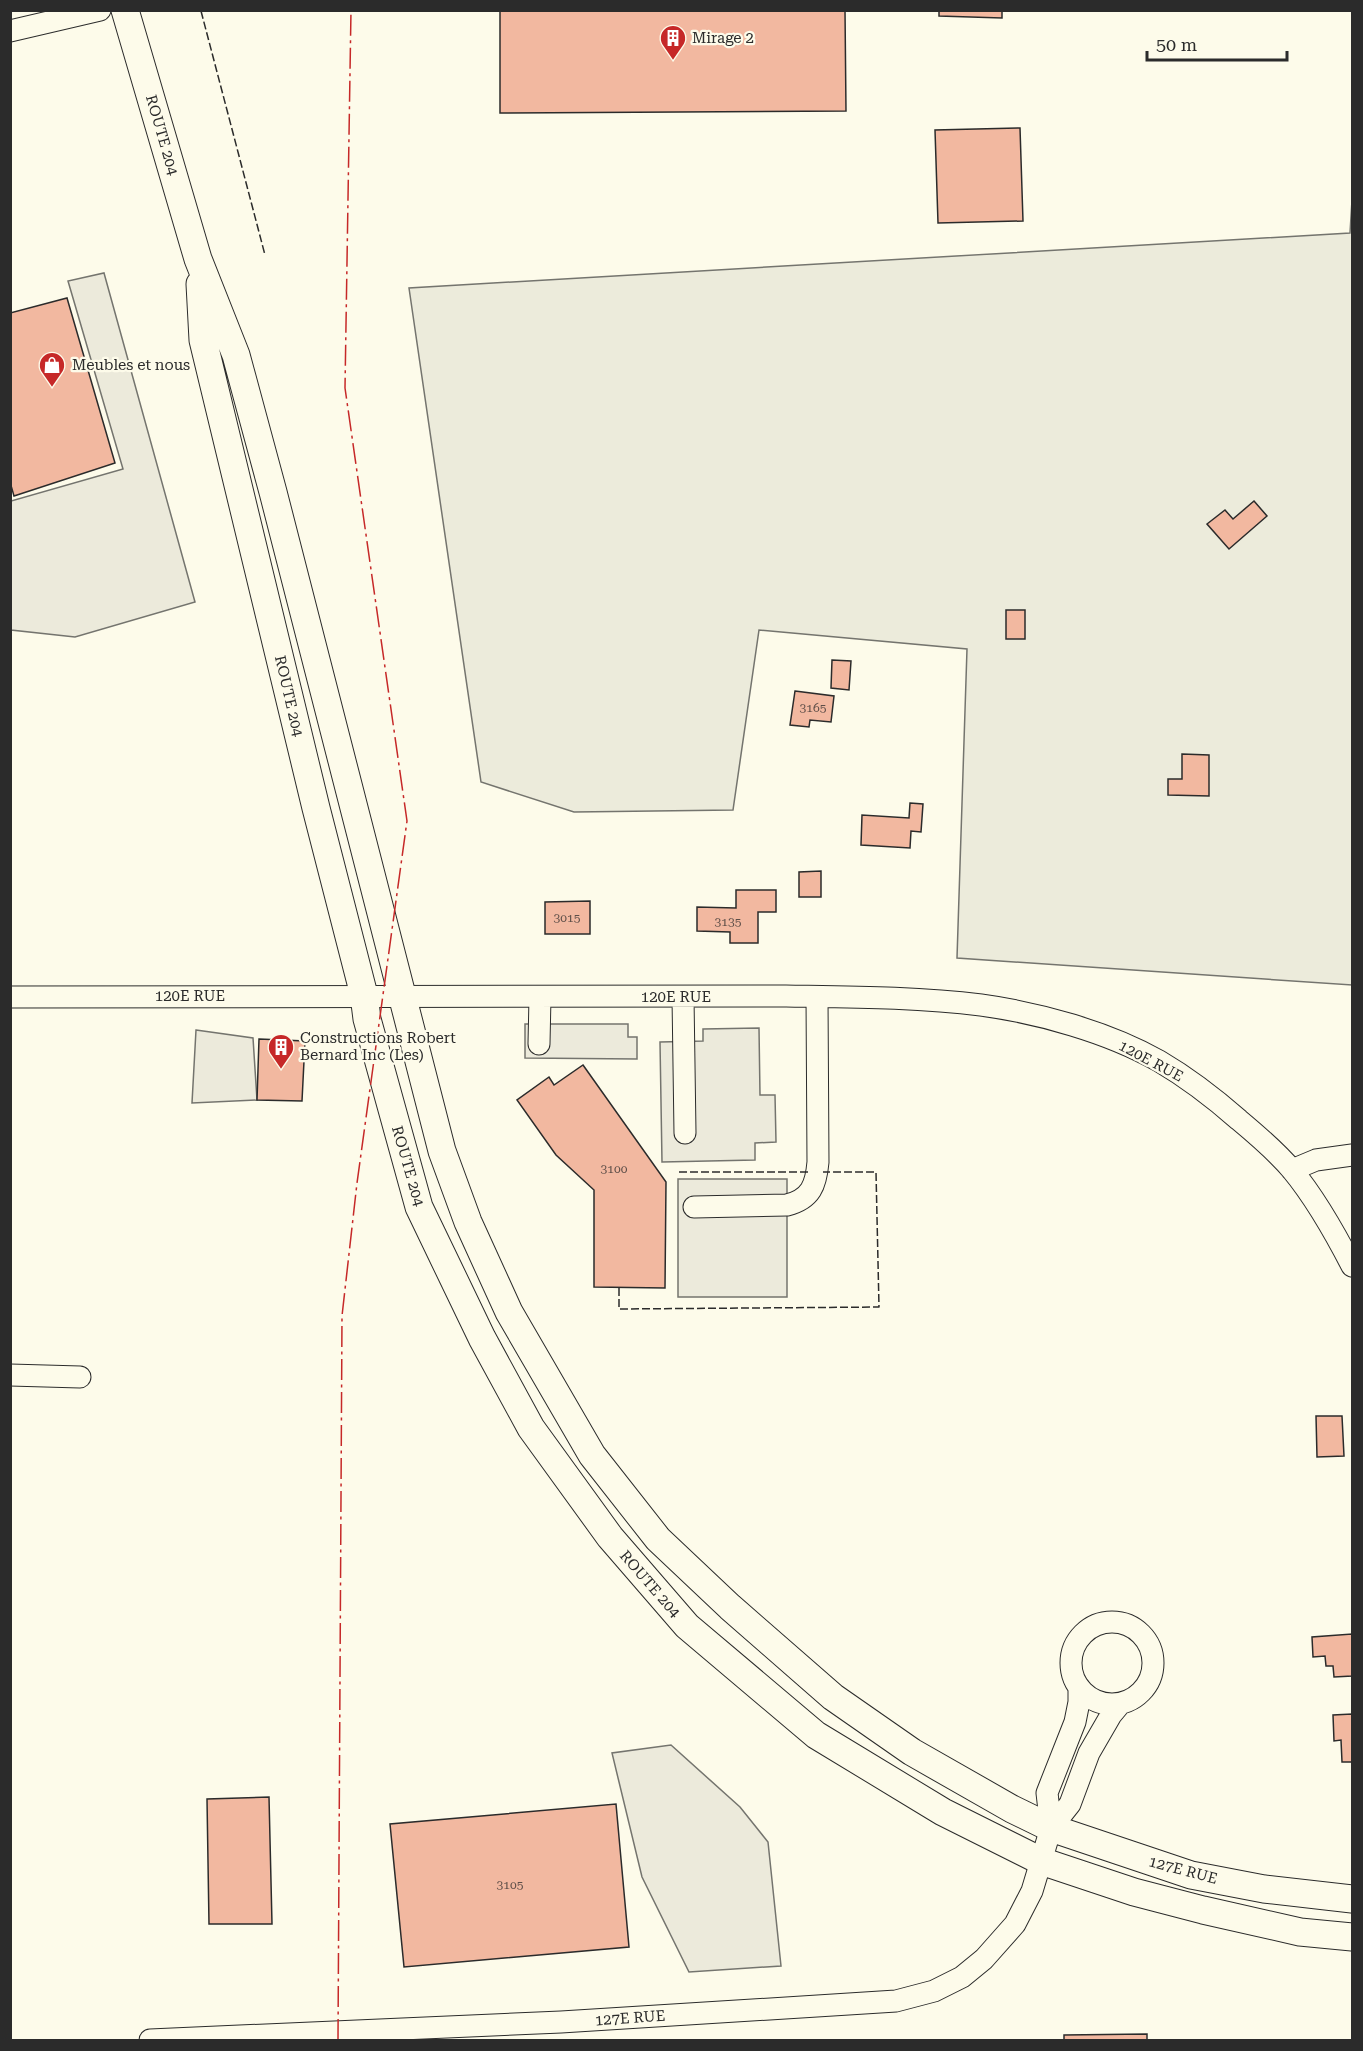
<svg xmlns="http://www.w3.org/2000/svg" width="1363" height="2051" font-family="'Roboto Serif',serif">
<rect width="100%" height="100%" fill="#fdfbea"/>
<path fill="#ecebdb" stroke="#74746e" stroke-width="1.5" d="M1352 200V985L957 958 967 649 759 630 733 810 574 812 481 782 409 288 1350 233Z"/>
<path fill="#eceadb" stroke="#74746e" stroke-width="1.5" d="M104 273 195 602 75 637 11 630V501L123 469 68 281Z
M525 1024H628V1037H637V1059L525 1058Z
M759 1028 760 1095H775L776 1142 755 1143V1160L662 1162 660 1042 703 1041V1029Z
M196 1030 253 1038 257 1100 192 1103Z
M678 1179H787V1297H678Z
M671 1745 740 1807 768 1842 781 1966 689 1972 642 1877 612 1753Z"/>
<path fill="#f2b8a0" stroke="#2b2b2b" stroke-width="1.5" d="M500 10H845L846 111 500 113Z
M939 10H1002V18L939 16Z
M1020 128 1023 221 938 223 935 130Z
M67 298 115 463 14 496 10 482V313Z
M1254 501 1267 516 1229 549 1207 524 1225 510 1233 519Z
M1006 610H1025V639H1006Z
M832 660 851 661 849 690 831 688Z
M795 691 834 696 831 722 810 720 809 727 790 725Z
M1182 754 1209 755V796L1168 795V779H1182Z
M910 803 923 804 921 832 911 831 910 848 861 845 862 815 909 818Z
M821 871V897H799V872Z
M736 890H776V912H758V943H730V932L697 931V907L736 908Z
M590 901V934H545V902Z
M259 1039 305 1041 302 1101 257 1100Z
M583 1065 666 1182 665 1288 594 1287V1190L556 1155 517 1100 549 1077 554 1085Z
M1316 1416H1342L1344 1456 1317 1457Z
M1352 1634V1676L1334 1677 1333 1666H1326L1325 1656 1313 1657 1312 1637Z
M1352 1714V1762H1342L1341 1740 1334 1741 1333 1715Z
M269 1797 272 1924H209L207 1799Z
M616 1804 629 1947 404 1967 390 1824Z
M1147 2034V2040H1064V2035Z"/>
<g fill="none" stroke-linecap="round" stroke-linejoin="round">
<g stroke="#2b2b2b" stroke-width="23">
<path id="minor" d="M10 31 100 10
M10 997 786 996C851 997 917 997 981 1005 1039 1013 1108 1032 1159 1061 1188 1078 1214 1098 1239 1120 1257 1135 1277 1152 1292 1170 1316 1199 1335 1233 1352 1266
M683 997 685 1133
M539 1044 540 997
M1292 1170 1316 1160 1352 1155
M694 1207 787 1205C811 1199 816 1185 818 1162L817 997
M10 1375 80 1377
M1071 1663a41 41 0 1 1 82 0a41 41 0 1 1-82 0Z
M1051 1828 1070 1804 1089 1753 1111 1715 1121 1703
M150 2040 561 2022 896 2001 934 1991 962 1977 984 1959 1015 1924 1032 1891 1051 1828 1047 1793 1075 1722 1079 1702V1687"/>
</g>
<g stroke="#2b2b2b" stroke-width="29">
<path id="major" d="M125 10 198 259 236 355 273 492 442 1151 468 1222 509 1312 592 1455 658 1539 730 1607 833 1697 912 1752 1012 1809 1051 1828 1191 1875 1264 1889 1352 1899
M200 284 203 340 316 808 364 995 367 1019 419 1207 482 1338 531 1428 610 1537 687 1626 816 1735 943 1812 1041 1861 1134 1892 1203 1910 1300 1932 1352 1937"/>
</g>
<use href="#minor" stroke="#fdfbea" stroke-width="21"/>
<use href="#major" stroke="#fdfbea" stroke-width="27"/>
<path stroke="#2b2b2b" stroke-width="1.5" stroke-dasharray="8 3" stroke-linecap="butt" d="M201 11 265 255
M679 1172H811
M619 1288V1309L879 1307 876 1172H823"/>
<path stroke="#c62828" stroke-width="1.5" stroke-dasharray="21 4.5 3 4.5" stroke-linecap="butt" d="M338 2040 342 1316 357 1183 407 821 345 388 351 10"/>
</g>
<defs>
<g id="building-pin" transform="scale(1.35)"><path d="M0 17L-7.5 6A9.5 9.5 0 1 1 7.5 6Z" fill="#c62828" stroke="#fdfbea"/><path d="M-4-6H4V6H1V3H-1V6H-4ZM-2.5-4.3h1.7v1.8h-1.7ZM.8-4.3h1.7v1.8H.8ZM-2.5-1h1.7V.8h-1.7ZM.8-1h1.7V.8H.8Z" fill="#fff"/></g>
<g id="shop-pin" transform="scale(1.35)"><path d="M0 17L-7.5 6A9.5 9.5 0 1 1 7.5 6Z" fill="#c62828" stroke="#fdfbea"/><path d="M-5-2.5h2.3a2.7 3.5 0 0 1 5.4 0H5L5.5 6h-11ZM-1.5-2.5h3a1.5 2.3 0 0 0-3 0Z" fill="#fff"/></g>
</defs>
<g fill-rule="evenodd">
<use href="#building-pin" x="673" y="38"/>
<use href="#shop-pin" x="52" y="365"/>
<use href="#building-pin" x="281" y="1047"/>
</g>
<g text-anchor="middle" stroke-width="4.5" stroke-linejoin="round" paint-order="stroke">
<g font-size="12" fill="#5d4e48">
<text x="813" y="712">3165</text>
<text x="567" y="922">3015</text>
<text x="728" y="926">3135</text>
<text x="614" y="1173">3100</text>
<text x="510" y="1889">3105</text>
</g>
<g font-size="15" fill="#2b2b2b" stroke="#fdfbea" text-anchor="start">
<text x="692" y="43">Mirage 2</text>
<text x="72" y="370">Meubles et nous</text>
<text x="300" y="1043">Constructions Robert<tspan x="300" dy="17">Bernard Inc (Les)</tspan></text>
</g>
<g font-size="15" fill="#2b2b2b" stroke="#fdfbea">
<text transform="translate(162 135) rotate(74)" y="5">ROUTE 204</text>
<text transform="translate(289 696) rotate(77)" y="5">ROUTE 204</text>
<text x="190" y="1001">120E RUE</text>
<text x="676" y="1002">120E RUE</text>
<text transform="translate(1151 1061) rotate(28)" y="5">120E RUE</text>
<text transform="translate(408 1166) rotate(74)" y="5">ROUTE 204</text>
<text transform="translate(650 1584) rotate(49)" y="5">ROUTE 204</text>
<text transform="translate(1183 1870) rotate(15)" y="5">127E RUE</text>
<text transform="translate(630 2018) rotate(-4)" y="5">127E RUE</text>
</g>
</g>
<rect width="1363" height="2051" fill="none" stroke="#2b2b2b" stroke-width="24"/>
<path d="M1147 51v9h140v-9" fill="none" stroke="#2b2b2b" stroke-width="3"/>
<text x="1156" y="51" font-size="18" fill="#2b2b2b" stroke="#fdfbea" stroke-width="4.5" paint-order="stroke">50 m</text>
</svg>
